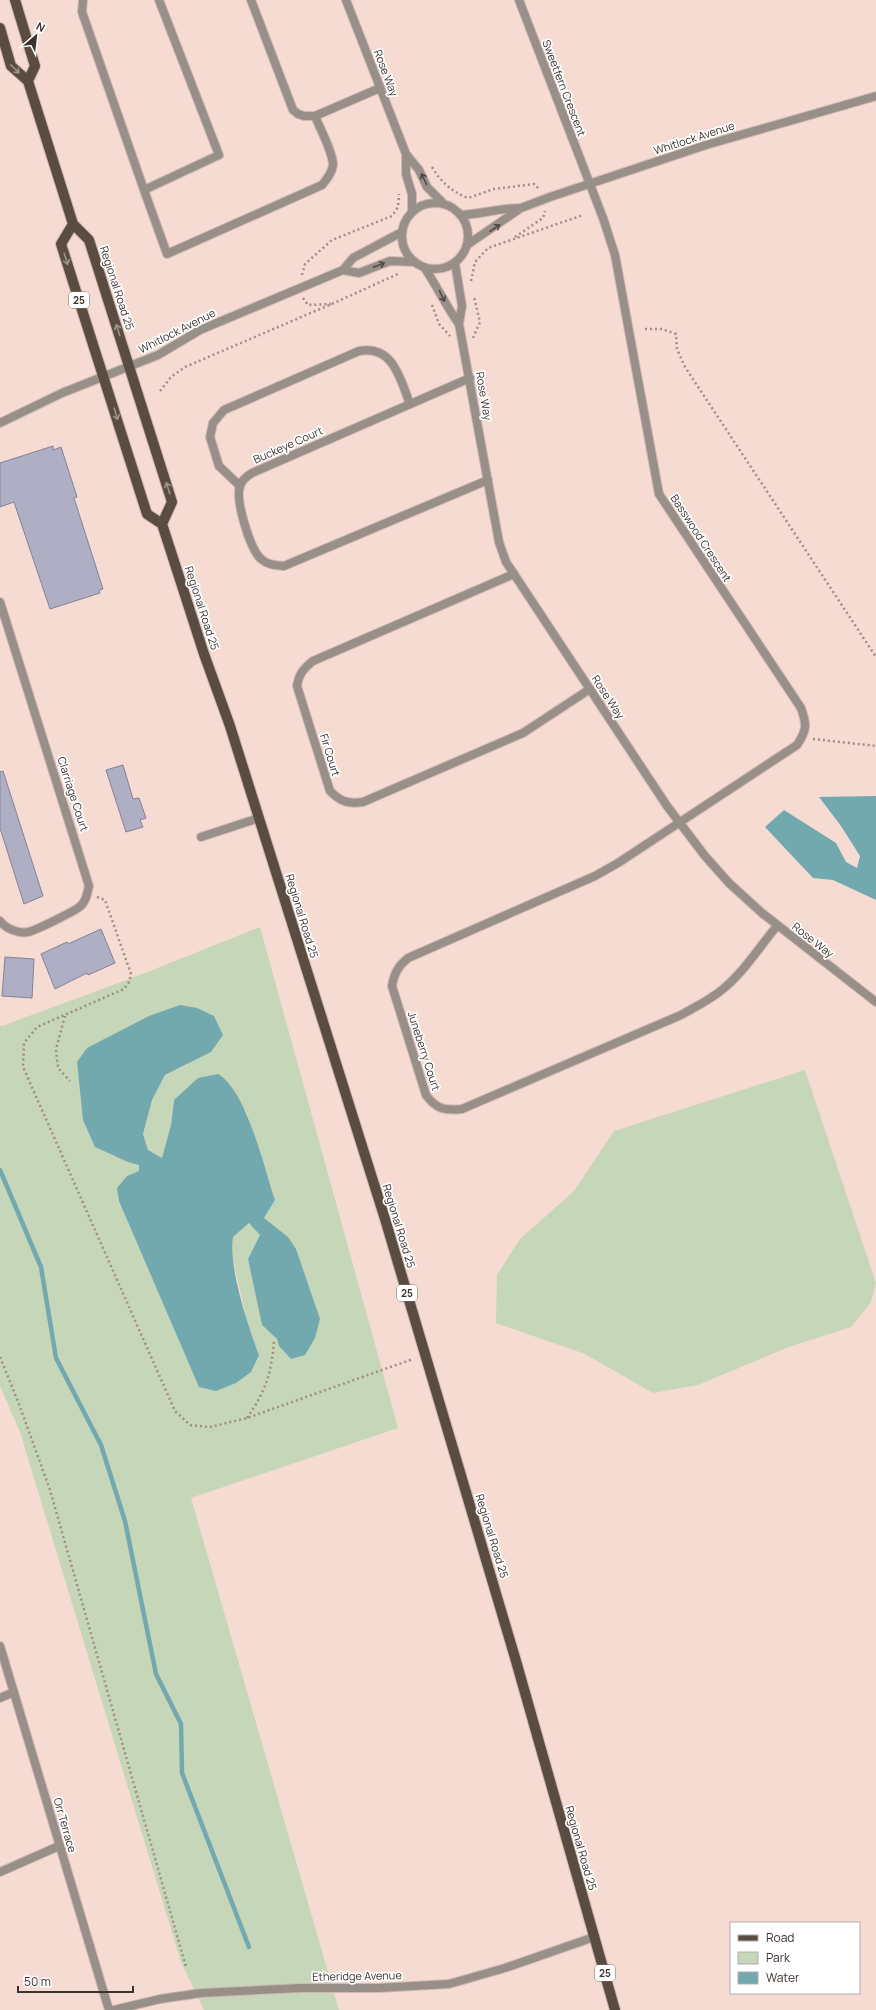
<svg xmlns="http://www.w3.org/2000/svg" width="876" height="2010" font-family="Manrope,sans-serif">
<rect width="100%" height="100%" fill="#f5dbd2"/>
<path fill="#c6d6b8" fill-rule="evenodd" d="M260 927 398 1428 191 1498 339 2010H204L181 1962 20 1432 0 1386V1025L2 1026 140 975ZM77 1062 189 1064 165 1075 152 1100 143 1134 148 1150 162 1158 171 1125 174 1100 246 1111 275 1200 264 1218 272 1225 279 1346 277 1339 262 1325 248 1259 261 1235 250 1223 232 1237 231 1250 248 1327 259 1355 127 1176 139 1171V1164L128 1162 80 1088Z
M805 1070 876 1283 871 1302 851 1327 789 1347 698 1385 653 1393 585 1354 496 1323 497 1275 520 1239 574 1191 614 1131Z"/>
<path fill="#71a9ae" d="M876 796V900L833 880 813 878 765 827 784 810 836 843 846 862 857 868 860 856 841 826 819 797Z
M180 1005 197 1008 214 1016 223 1035 211 1052 165 1075 152 1100 143 1134 148 1150 162 1158 171 1125 174 1100 198 1078 218 1074C247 1091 264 1168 275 1200L264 1218 288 1237 296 1249 320 1319 315 1338 305 1355 291 1359 279 1346 277 1339 262 1325 248 1259 260 1235 249 1223 233 1237C228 1265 248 1327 259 1355L251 1372 236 1383 216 1391 199 1387 119 1201 117 1188 127 1176 139 1171V1165L128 1162 95 1147 83 1120 77 1062 87 1048 149 1016Z"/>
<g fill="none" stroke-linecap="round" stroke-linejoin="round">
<path stroke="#71a9ae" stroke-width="4.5" d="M0 1170 41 1267 56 1358 101 1445 125 1521 156 1674 181 1724 182 1773 249 1947"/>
</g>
<path fill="#aeaec5" stroke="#828298" d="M53 446V450L61 447 77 497 74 498 103 589 99 590 100 593 50 609 14 502 0 507V463Z
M123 765 133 799 139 798 146 818 140 820 143 827 126 832 106 770Z
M3 771 43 896 24 904 0 828V772Z
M101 929 115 963 88 975 87 973 55 989 41 954 67 942 68 944Z
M5 957 34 959 32 998 2 996Z"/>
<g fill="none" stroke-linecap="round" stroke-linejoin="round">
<g stroke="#d0b9b1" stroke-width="10">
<path id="service" d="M83 0 82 12 144 190 219 155 159 0
M251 0 293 110 298 114 304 116H315L380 88
M144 190 167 254 322 185C327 179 332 173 333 165 333 152 320 129 315 116
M240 486 219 466 210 437 213 423 224 410 359 351C393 345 400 378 410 404
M201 837 259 818"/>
</g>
<g stroke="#d0b9b1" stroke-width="10">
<path id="minor" d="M519 0 603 218 615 255 659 494 801 708C807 725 807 730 797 745L618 863 595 876 408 958C398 966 394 974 392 986L426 1095C436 1109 445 1111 462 1109L681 1015C695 1007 710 1000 723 989 744 972 760 946 777 926
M470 378 252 473C247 476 242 480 240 486 235 500 250 549 261 559 268 565 275 565 284 566L488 480
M514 574 313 661C303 669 299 674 297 686L330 791C341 802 348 804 363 802L523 733 590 689
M0 602 89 886C87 894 86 903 78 908 72 912 35 931 28 932 18 934 5 928 0 921
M0 1646 109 2010
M0 1698 14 1692
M0 1872 59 1846"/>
</g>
<g stroke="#d0b9b1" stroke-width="10">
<path id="tertiary" d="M346 0 406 154 419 170 427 187 443 203
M406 154V174L412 194V212
M402 236a33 33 0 1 1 66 0a33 33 0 1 1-66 0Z
M461 215C483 214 499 208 521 208
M467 245 521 208 550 197 706 145 876 96
M455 263 462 306 459 324 499 542 506 562 667 806 705 856 729 883 762 913 876 1002
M424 267C437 286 446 306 459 324
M343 270 353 258 402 232
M0 423 62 393 158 355 200 330 343 270 359 273 390 261 415 262
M114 2010 160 1999 201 1993 301 1988H378L449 1984 505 1968 594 1937"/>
</g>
<g stroke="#d0b9b1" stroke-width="12">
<path id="primary" d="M15 0 35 66 28 81
M0 28 11 66 28 81 73 224 89 240 172 502 162 524
M73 224 61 244 147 514 162 524 204 654 230 726 385 1219 516 1661 615 2010"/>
</g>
<path stroke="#a08d86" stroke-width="2.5" stroke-dasharray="2 3" stroke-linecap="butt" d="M432 167C441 182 451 191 468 198L494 189 534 184 540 190
M515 237 543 218 545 211
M302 275 305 264 332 240 392 216 398 207 399 194
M471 281 475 262 488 248 583 215
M303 298 308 305 332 304
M432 305 439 324 450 336
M645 329H662L676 334 677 349 685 367 876 657
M473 338 480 322 474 297
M160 391 171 377 185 367 334 303 398 274
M813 739 876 746
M97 897 105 900 131 974 129 982 124 989 37 1027 24 1043 23 1067 175 1411 190 1425 210 1427 247 1418 413 1359
M65 1016 56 1049 58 1068 70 1081
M0 1357 19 1404 50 1490 186 1967
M247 1418C266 1390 271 1375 274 1341"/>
<use href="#service" stroke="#988f88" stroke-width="8"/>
<use href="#minor" stroke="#988f88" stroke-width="8"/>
<use href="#tertiary" stroke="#988f88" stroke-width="8"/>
<use href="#primary" stroke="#5b4c41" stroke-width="10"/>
</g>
<defs><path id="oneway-shaft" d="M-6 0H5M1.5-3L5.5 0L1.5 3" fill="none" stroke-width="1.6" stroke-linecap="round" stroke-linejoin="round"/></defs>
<g stroke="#9d948d">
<use href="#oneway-shaft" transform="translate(15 69) rotate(45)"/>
<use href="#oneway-shaft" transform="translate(66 259) rotate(72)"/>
<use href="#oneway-shaft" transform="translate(118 330) rotate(-108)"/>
<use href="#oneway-shaft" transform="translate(116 414) rotate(73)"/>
<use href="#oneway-shaft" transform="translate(168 488) rotate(-108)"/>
</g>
<g stroke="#524844">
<use href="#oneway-shaft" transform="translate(424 179) rotate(-116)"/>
<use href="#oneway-shaft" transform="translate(495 228) rotate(-35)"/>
<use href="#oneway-shaft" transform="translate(379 265) rotate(-21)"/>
<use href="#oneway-shaft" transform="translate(442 296) rotate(65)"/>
</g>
<g text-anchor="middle" stroke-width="3.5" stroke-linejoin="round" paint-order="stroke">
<g fill="#fff" stroke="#766f6c" stroke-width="1">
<rect x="69" y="292" width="20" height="16" rx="3"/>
<rect x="397" y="1285" width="20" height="16" rx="3"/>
<rect x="595" y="1965" width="20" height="16" rx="3"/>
</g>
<g font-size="10" font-weight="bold" fill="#3b312d">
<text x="79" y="304">25</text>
<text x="407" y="1297">25</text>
<text x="605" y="1977">25</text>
</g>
<g font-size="11" fill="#3b312d" stroke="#fff">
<text transform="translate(386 73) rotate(69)" y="4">Rose Way</text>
<text transform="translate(564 88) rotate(69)" y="4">Sweetfern Crescent</text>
<text transform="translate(694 138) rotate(-18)" y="4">Whitlock Avenue</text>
<text transform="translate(117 288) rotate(72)" y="4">Regional Road 25</text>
<text transform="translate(177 331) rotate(-27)" y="4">Whitlock Avenue</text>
<text transform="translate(484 396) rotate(80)" y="4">Rose Way</text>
<text transform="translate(288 445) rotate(-24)" y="4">Buckeye Court</text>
<text transform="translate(701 538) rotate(57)" y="4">Basswood Crescent</text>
<text transform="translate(202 608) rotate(72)" y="4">Regional Road 25</text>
<text transform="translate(608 697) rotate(57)" y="4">Rose Way</text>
<text transform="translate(330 755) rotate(73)" y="4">Fir Court</text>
<text transform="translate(73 794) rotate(72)" y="4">Clarriage Court</text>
<text transform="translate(302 916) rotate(73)" y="4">Regional Road 25</text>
<text transform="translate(813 940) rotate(38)" y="4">Rose Way</text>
<text transform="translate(424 1051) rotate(72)" y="4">Juneberry Court</text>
<text transform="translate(399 1226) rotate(73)" y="4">Regional Road 25</text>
<text transform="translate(492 1536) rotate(73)" y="4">Regional Road 25</text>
<text transform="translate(65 1825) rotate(74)" y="4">Orr Terrace</text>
<text transform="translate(581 1848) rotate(74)" y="4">Regional Road 25</text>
<text transform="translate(357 1976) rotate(-1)" y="4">Etheridge Avenue</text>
</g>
</g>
<rect x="730" y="1922" width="130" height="72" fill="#ffffff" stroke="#b1adab"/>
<rect x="738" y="1935" width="20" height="6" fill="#5b4c41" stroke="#b1adab"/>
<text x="766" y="1942" font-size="12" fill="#3b312d">Road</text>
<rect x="738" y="1952" width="20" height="12" fill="#c6d6b8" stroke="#b1adab"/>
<text x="766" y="1962" font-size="12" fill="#3b312d">Park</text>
<rect x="738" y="1972" width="20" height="12" fill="#71a9ae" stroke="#b1adab"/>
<text x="766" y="1982" font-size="12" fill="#3b312d">Water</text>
<g transform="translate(36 36) rotate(28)" stroke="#ffffff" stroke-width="3" paint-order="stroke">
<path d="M0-3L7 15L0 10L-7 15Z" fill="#3b312d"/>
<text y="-6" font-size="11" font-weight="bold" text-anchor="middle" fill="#3b312d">N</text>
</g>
<path d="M18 1986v6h115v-6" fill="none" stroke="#3b312d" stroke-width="2"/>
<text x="24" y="1986" font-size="12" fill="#3b312d" stroke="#ffffff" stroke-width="3" paint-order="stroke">50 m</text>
</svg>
